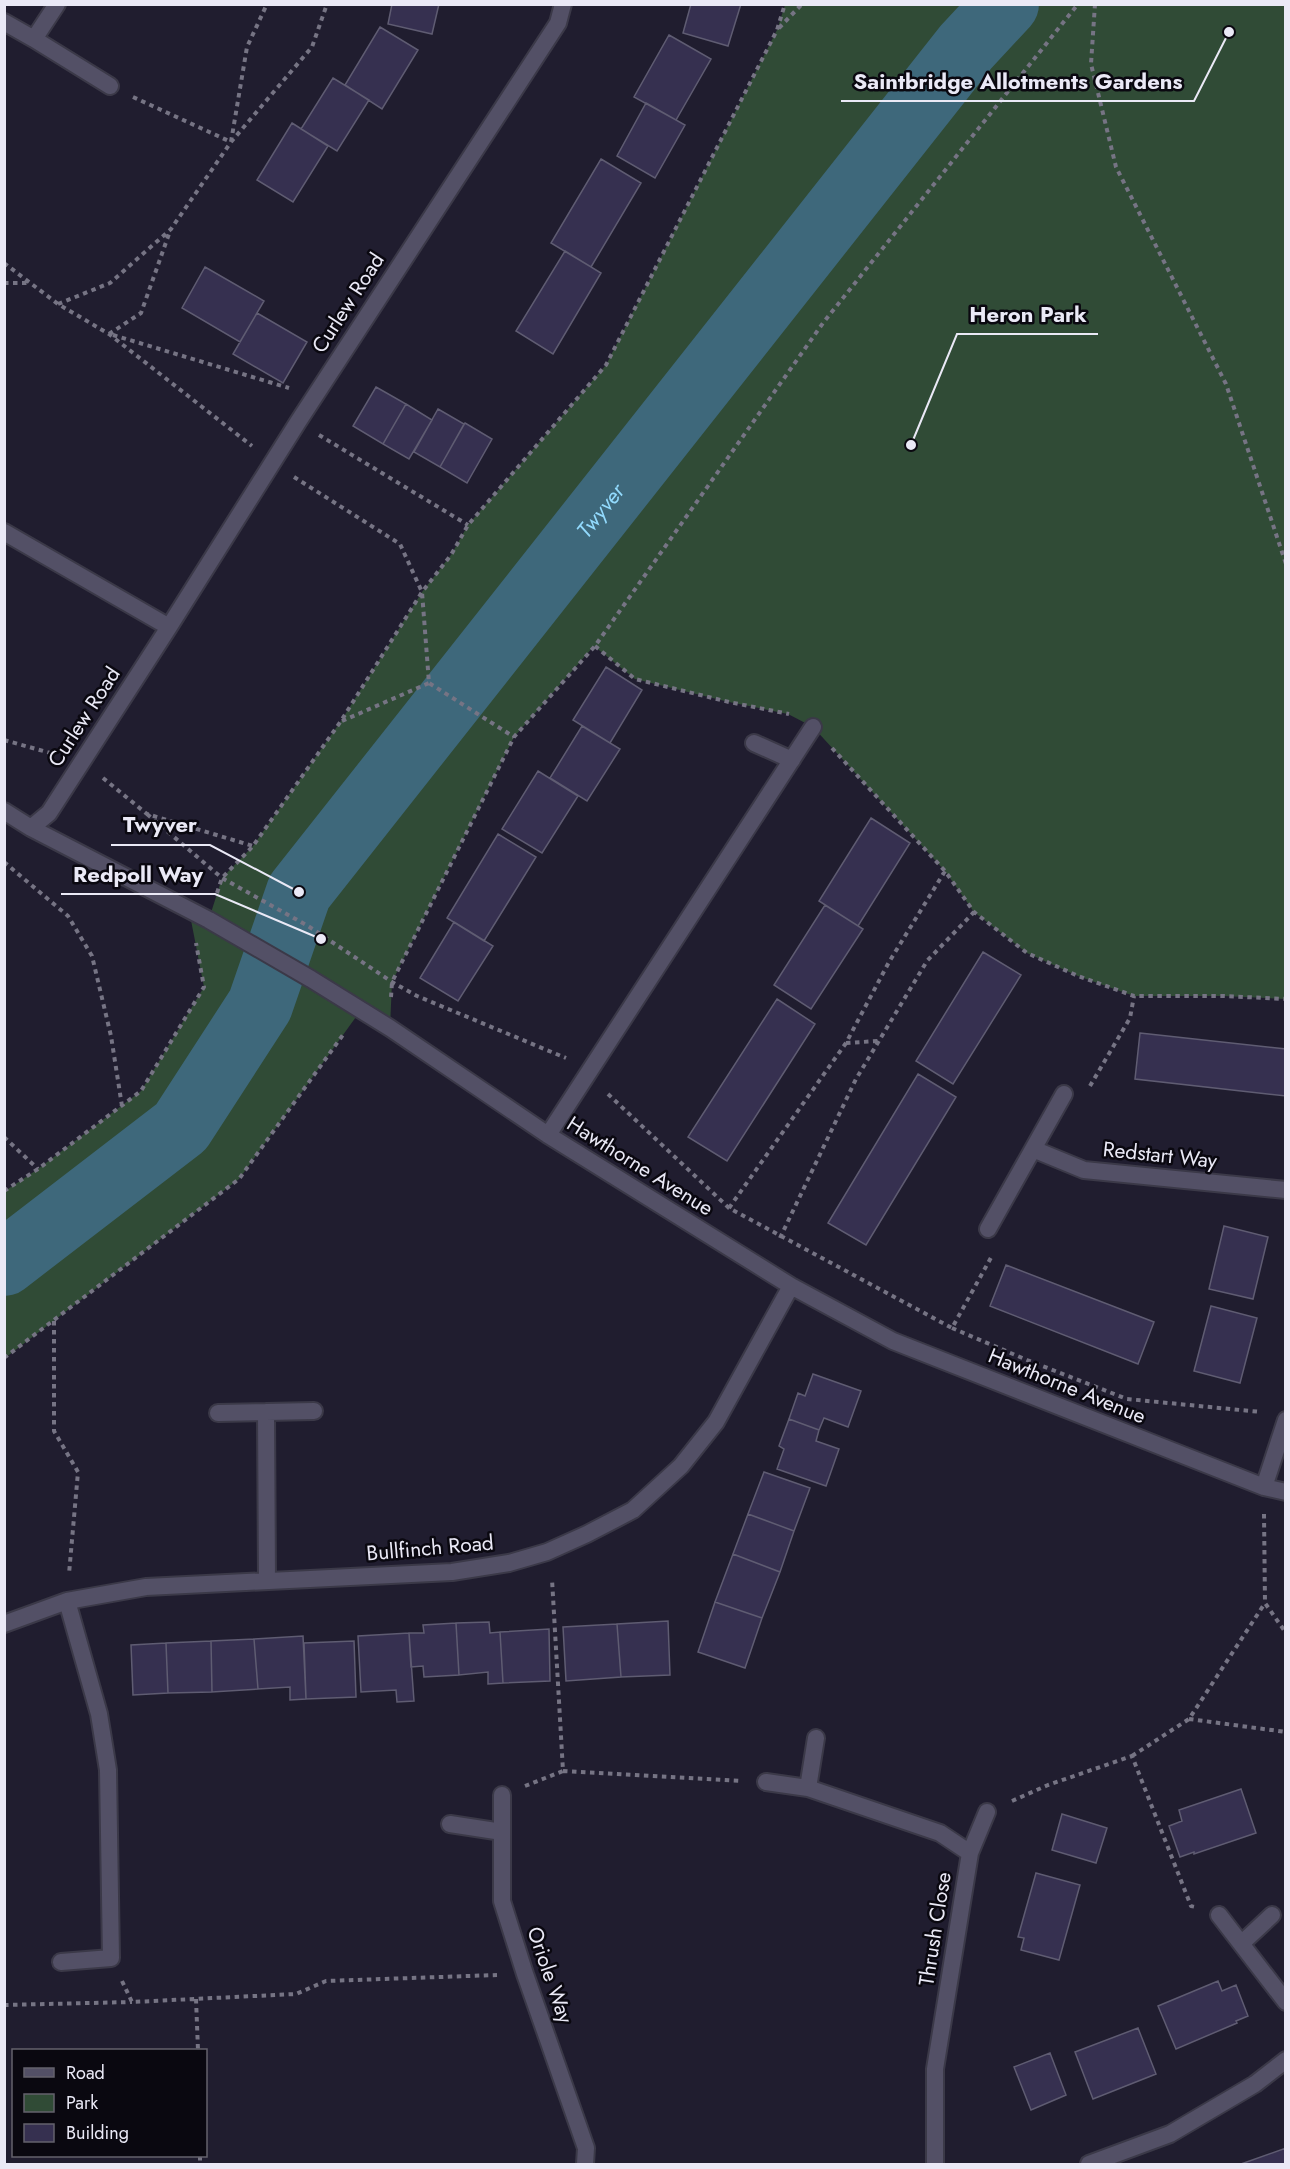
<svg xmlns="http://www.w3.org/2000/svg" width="1290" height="2169" font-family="Jost,sans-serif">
<rect width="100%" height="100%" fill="#201d2f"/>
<path fill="#304b36" d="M785 5H1285V999L1223 996H1134L1078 976 1027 953 974 912 945 871 813 727 788 714 729 702 635 679 594 646 514 737 392 982 390 1028 361 1010 239 1179 5 1358V1191L38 1169 141 1091 204 987 189 910 209 919 222 878 253 846 341 721 422 592 451 555 468 525 606 365 777 30Z"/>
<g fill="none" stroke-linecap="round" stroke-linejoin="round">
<path stroke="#3e687b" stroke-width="66" id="s1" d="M4 1263 181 1127 260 1005 299 892 966 47 1006 4"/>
</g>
<path fill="#363050" stroke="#5f5c72" stroke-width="1.5" d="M392 4H439L432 34 388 24Z
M691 4H741L728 46 683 33Z
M380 27 418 50 382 109 345 85Z
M669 35 711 59 676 120 634 97Z
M333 78 369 100 337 151 301 129Z
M646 103 685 125 655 178 617 156Z
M292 123 328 146 293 202 257 180Z
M601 159 641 183 591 267 551 243Z
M565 251 601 273 553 354 516 331Z
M205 267 264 301 240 342 182 308Z
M257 313 307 342 283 383 233 354Z
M376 387 406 404 383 444 353 426Z
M406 404 432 420 409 459 383 444Z
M438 409 464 424 440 467 414 452Z
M465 423 492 439 467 483 440 467Z
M606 667 642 690 610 743 573 720Z
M582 726 620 749 587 801 550 778Z
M538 771 578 796 542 853 502 829Z
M871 818 910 843 858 926 819 901Z
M498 834 536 857 484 941 447 918Z
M825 905 863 929 811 1009 774 985Z
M454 922 493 946 458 1001 420 978Z
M983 952 1021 975 953 1084 916 1061Z
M777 999 815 1024 727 1161 688 1137Z
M1140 1033 1286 1049V1096L1135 1079Z
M918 1074 956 1097 866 1245 828 1223Z
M1224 1226 1268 1237 1253 1299 1209 1289Z
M1006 1265 1154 1322 1138 1364 990 1306Z
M1211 1306 1257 1318 1240 1383 1194 1371Z
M813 1374 861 1391 848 1427 824 1418 819 1430 789 1419 798 1393 805 1396Z
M789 1419 819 1430 816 1441 839 1449 826 1486 777 1469 784 1449 779 1446Z
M764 1472 810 1488 794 1531 748 1514Z
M748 1514 794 1531 780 1572 733 1554Z
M733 1554 780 1572 762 1618 715 1602Z
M715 1602 762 1618 745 1668 698 1652Z
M668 1621 670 1675 621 1677 617 1624Z
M489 1622 490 1633 500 1632 503 1683 488 1684V1672L459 1675 456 1623Z
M456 1623 459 1675 424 1677 423 1666 411 1667 409 1633H424L423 1625Z
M617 1624 621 1677 566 1681 563 1627Z
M549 1629 550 1681 503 1683 500 1632Z
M409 1633 414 1701 397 1702 396 1690 361 1692 358 1636Z
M303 1636 306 1699 290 1700V1687L258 1689 254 1639Z
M254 1639 258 1689 212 1692 211 1641Z
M211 1641 212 1692 168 1693 166 1643Z
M354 1641 356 1697 306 1699 304 1643Z
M166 1643 168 1693 133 1695 131 1645Z
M1241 1789 1256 1833 1194 1854V1852L1180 1857 1169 1826 1182 1821 1179 1810Z
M1062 1814 1107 1828 1096 1863 1052 1850Z
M1036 1873 1080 1885 1059 1960 1021 1950 1024 1938 1018 1937Z
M1218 1981 1222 1991 1236 1985 1248 2016 1236 2021 1237 2023 1176 2049 1158 2006Z
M1138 2028 1156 2074 1093 2099 1075 2052Z
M1050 2053 1066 2095 1031 2110 1014 2067Z
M1286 2148V2164H1241Z"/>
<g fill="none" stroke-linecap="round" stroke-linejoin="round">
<g stroke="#3b3948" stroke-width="20">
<path id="minor" d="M57 4 34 39 110 86
M4 22 34 39
M4 532 169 627
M754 743 792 760
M4 811 31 828 209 920 311 979 390 1028 548 1135 791 1286 893 1341 1264 1487 1286 1492
M31 828 49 813 169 627 298 422 558 23 563 4
M548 1135 813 727
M1033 1149 1084 1170 1286 1190
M988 1229 1064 1094
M266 1412 267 1581
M218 1413 314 1411
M1264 1487 1286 1420
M4 1624 67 1601 146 1587 452 1572 509 1563 547 1552 587 1534 633 1510 681 1466 716 1422 791 1286
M816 1738 808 1788 940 1833 970 1853 935 2069V2164
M766 1782 808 1788
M502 1795V1901L525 1974 586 2148 585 2164
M450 1824 502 1832
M970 1853 987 1812
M1219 1915 1286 2002
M1242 1943 1272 1915
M61 1962 111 1958 108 1770 99 1714 67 1601
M1089 2164 1170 2134 1255 2084 1286 2060"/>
</g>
<path stroke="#767484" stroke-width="4" stroke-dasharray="4.5 4.5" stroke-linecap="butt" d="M1095 4 1091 64 1116 167 1226 384 1286 564
M779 28 802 4
M133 97 231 142 247 47 267 4
M4 263 58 304 109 334 252 446
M4 283H31
M58 304 110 283 171 229 231 142 312 47 327 4
M109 334 141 313 170 231
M113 335 289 388
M319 435 468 525
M294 477 400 544 422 592 429 683 514 737
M595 646 635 679 729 702 789 714
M342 721 429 683
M4 740 54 754
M832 748 945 871 974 912 1027 953 1078 976 1134 996H1223L1286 999
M103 778 147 814 253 846
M147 814 222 878 308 926 392 982 417 996 566 1058
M4 862 68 916 92 956 111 1036 122 1106
M217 893 222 878 253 846 341 721 422 592 451 555 468 525 606 365 777 30 785 4
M391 997 392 982 514 737 595 646 823 323 1078 4
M846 1043 878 1041
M1090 1086 1130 1018 1134 996
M608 1094 729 1208 952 1328 993 1254
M4 1137 38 1169
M4 1191 38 1169 141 1091 204 987 196 943
M729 1208 846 1043 889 962 945 871
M780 1238 856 1079 927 961 974 912
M54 1321V1431L78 1472 69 1574
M952 1328 1027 1360 1127 1399 1261 1412
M4 1358 239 1179 345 1032
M1264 1514 1265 1603 1286 1633
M1189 1719 1286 1732
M1132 1756 1189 1719 1265 1603
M563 1771 742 1781
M525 1786 563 1771 552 1579
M1012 1801 1048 1785 1132 1756 1191 1906 1196 1907
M122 1981 132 2002 296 1994 326 1981 497 1975
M196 1999 198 2050
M4 2005 132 2002
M200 2156V2164"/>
<use href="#minor" stroke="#535066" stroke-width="16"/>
</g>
<g text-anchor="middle" stroke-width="5" stroke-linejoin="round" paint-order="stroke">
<g font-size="21" fill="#eae9f6" stroke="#0a0810">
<text transform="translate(348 303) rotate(-57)" y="7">Curlew Road</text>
<text transform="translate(84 717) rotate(-57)" y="7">Curlew Road</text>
<text transform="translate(1160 1155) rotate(6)" y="7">Redstart Way</text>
<text transform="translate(640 1166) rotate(32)" y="7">Hawthorne Avenue</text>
<text transform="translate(1067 1386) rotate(22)" y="7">Hawthorne Avenue</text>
<text transform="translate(430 1548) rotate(-5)" y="7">Bullfinch Road</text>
<text transform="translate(935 1929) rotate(-81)" y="7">Thrush Close</text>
<text transform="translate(550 1975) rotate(71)" y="7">Oriole Way</text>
</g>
<g font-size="22" font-style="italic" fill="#92dafd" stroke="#0a0810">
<text dy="8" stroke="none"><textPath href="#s1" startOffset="974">Twyver</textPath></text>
</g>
</g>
<path fill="none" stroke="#eae9f6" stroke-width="2" d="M1229 32L1194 101H841M911 445L957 334H1098M299 892L210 845H111M321 939L215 894H61"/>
<g fill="#eae9f6" stroke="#0a0810" stroke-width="2">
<circle cx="1229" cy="32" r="6"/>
<circle cx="911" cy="445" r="6"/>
<circle cx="299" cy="892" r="6"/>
<circle cx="321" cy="939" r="6"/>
</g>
<g font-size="22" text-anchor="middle" font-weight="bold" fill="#eae9f6" stroke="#0a0810" stroke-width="5" stroke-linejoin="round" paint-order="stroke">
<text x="1018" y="89">Saintbridge Allotments Gardens</text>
<text x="1028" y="322">Heron Park</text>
<text x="160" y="832">Twyver</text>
<text x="138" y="882">Redpoll Way</text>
</g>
<rect width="1290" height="2169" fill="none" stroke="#eae9f6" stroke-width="12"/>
<rect x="12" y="2049" width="195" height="108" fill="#0a0810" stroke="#64626c" stroke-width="1.5"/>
<rect x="24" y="2068" width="30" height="9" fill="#535066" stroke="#64626c" stroke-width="1.5"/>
<text x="66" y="2079" font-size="18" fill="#eae9f6">Road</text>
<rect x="24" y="2094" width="30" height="18" fill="#304b36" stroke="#64626c" stroke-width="1.5"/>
<text x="66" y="2109" font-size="18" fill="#eae9f6">Park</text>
<rect x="24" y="2124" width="30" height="18" fill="#363050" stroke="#64626c" stroke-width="1.5"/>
<text x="66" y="2139" font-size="18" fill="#eae9f6">Building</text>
</svg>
